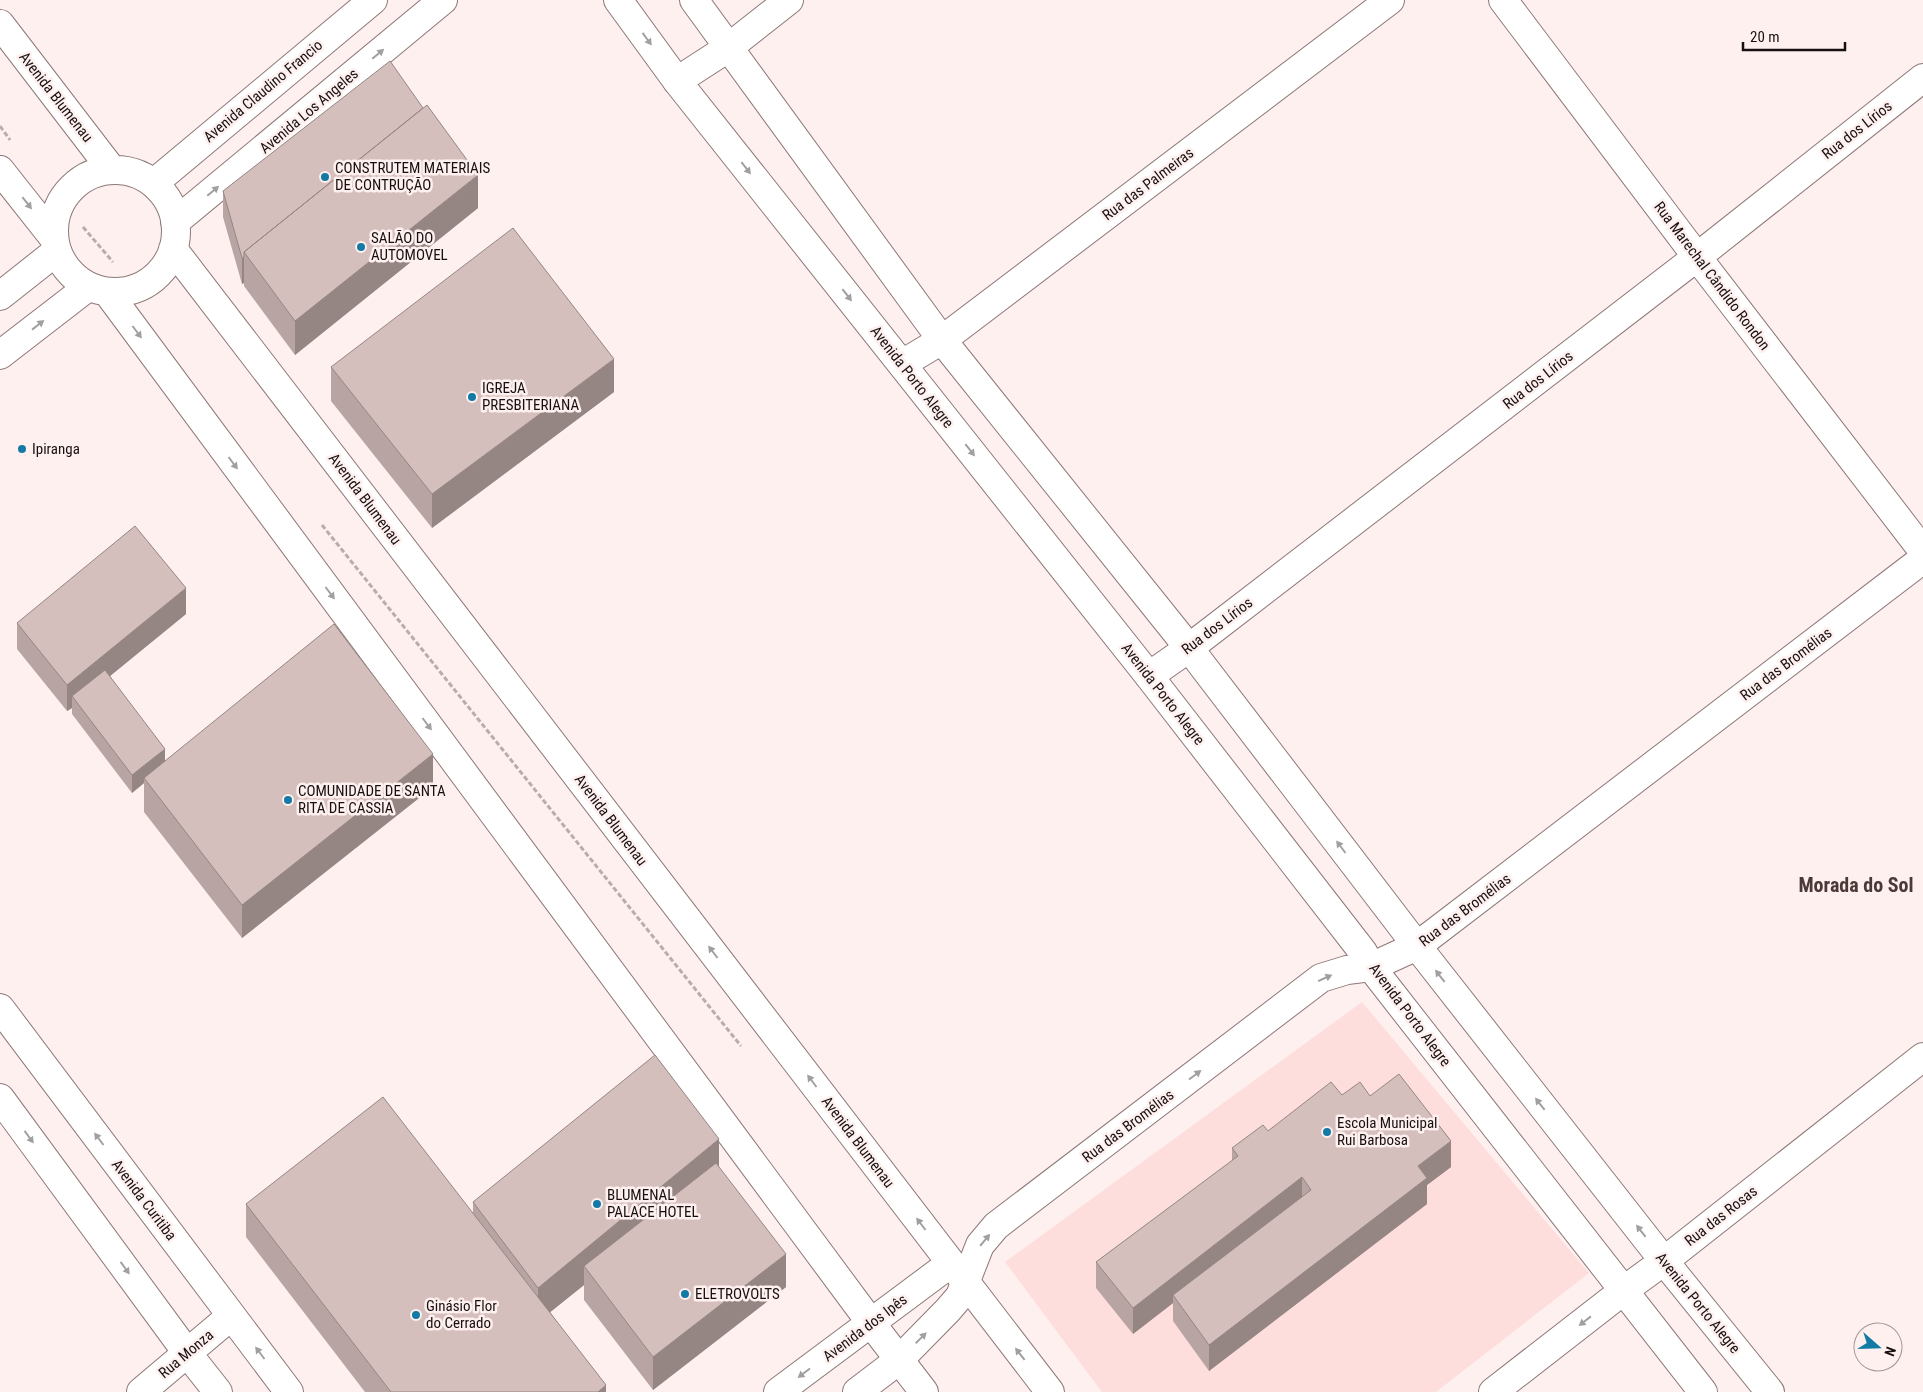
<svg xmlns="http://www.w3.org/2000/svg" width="1923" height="1392" font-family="'Roboto Condensed',sans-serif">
<rect width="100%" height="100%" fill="#fef0ef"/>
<path fill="#fededc" d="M1362 1002 1589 1273 1436 1392H1102L1005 1262Z"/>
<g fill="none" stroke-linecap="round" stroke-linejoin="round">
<g stroke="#8d7877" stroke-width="30">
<path id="street" d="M1503 0 1697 257 1923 551
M677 81 728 48 789 0
M902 364 942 340 1390 0
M1149 676 1189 648 1697 257 1923 78
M141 1392 231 1316
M778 1392 951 1263
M857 1392 899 1360 948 1310 960 1296 980 1245 996 1226 1321 978 1347 970 1371 967 1417 946 1923 559
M1493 1392 1623 1291 1664 1261 1923 1057"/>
</g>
<g stroke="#8d7877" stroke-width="30">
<path id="secondary" d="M618 0 677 81 1149 676 1363 952 1371 967 1703 1392
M694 0 942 340 1189 648 1417 946 1664 1261 1770 1392
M0 24 112 170
M54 231a61 61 0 1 1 122 0a61 61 0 1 1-122 0Z
M0 170 53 237
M154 183 373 0
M175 222 443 0
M173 249 1050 1392
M108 293 871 1323 924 1392
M0 296 57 251
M0 355 88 287
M0 1008 289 1392
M0 1098 188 1354 218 1392"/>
</g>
<path stroke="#b9adac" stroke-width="3" stroke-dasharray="5 2.5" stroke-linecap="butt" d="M0 126 10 140
M83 227 113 262
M322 525 741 1046"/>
<use href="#street" stroke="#fff" stroke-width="28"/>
<use href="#secondary" stroke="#fff" stroke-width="28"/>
</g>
<path fill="#b7a4a3" d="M223 191 478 208 295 355 244 286V283L242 284 223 217Z
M331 367 614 392 432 528 331 401Z
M186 614 110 676 165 761 433 787 242 938 144 812V783L132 793 72 714V708L67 711 17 649V623Z
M1342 1095 1370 1096 1451 1167 1427 1185V1204L1209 1371 1173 1321V1303L1133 1334 1096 1288V1262L1232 1161V1148L1268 1131Z
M719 1167 786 1287 653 1390 584 1300V1285L550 1312 606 1392H365L246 1237V1204L473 1213V1202Z"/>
<path fill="#958684" d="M478 175V208L295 355V321Z
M244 257V283L242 284V258Z
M614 359V392L432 528V494Z
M186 588V614L77 703 72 696V708L67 711V685Z
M165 749V766L144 778V783L132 793V775Z
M433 754V787L242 938V905Z
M719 1139V1173L584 1266V1285L538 1322V1288Z
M1451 1141V1167L1427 1185V1204L1209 1371V1345L1418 1166Z
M1302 1177V1203L1173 1295V1303L1133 1334V1308Z
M786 1254V1287L653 1390V1357Z
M606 1385V1392H598Z"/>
<path fill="#d5bfbd" stroke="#958684" d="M390 61 423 108 244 252V257L242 258 223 191Z
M427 105 478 175 295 321 244 252Z
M513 228 614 359 432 494 331 367Z
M135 526 186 588 67 685 17 623Z
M334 624 433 754 242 905 144 778Z
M105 670 165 749 132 775 72 696Z
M655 1055 719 1139 538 1288 473 1202Z
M1399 1074 1451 1141 1418 1166 1427 1178 1209 1345 1173 1295 1311 1190 1302 1177 1133 1308 1096 1262 1238 1156 1232 1148 1263 1125 1268 1131 1331 1082 1342 1095 1360 1082 1370 1096Z
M383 1097 606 1385 598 1392H391L246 1204Z
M716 1163 786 1254 653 1357 584 1266Z"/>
<defs><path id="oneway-solid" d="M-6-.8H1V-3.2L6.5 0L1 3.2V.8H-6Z" transform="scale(1.25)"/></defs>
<g fill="#a29f9f">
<use href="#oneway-solid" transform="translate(647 39) rotate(54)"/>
<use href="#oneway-solid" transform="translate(378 54) rotate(-40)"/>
<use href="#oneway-solid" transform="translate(746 168) rotate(52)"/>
<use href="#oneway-solid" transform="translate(213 191) rotate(-40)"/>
<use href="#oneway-solid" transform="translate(27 203) rotate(52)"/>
<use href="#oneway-solid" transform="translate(847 295) rotate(52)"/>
<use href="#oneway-solid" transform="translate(38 325) rotate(-38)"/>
<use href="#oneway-solid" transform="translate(137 332) rotate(53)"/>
<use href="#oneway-solid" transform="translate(970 450) rotate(52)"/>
<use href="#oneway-solid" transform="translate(233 463) rotate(53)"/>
<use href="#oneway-solid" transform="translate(330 593) rotate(53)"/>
<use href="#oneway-solid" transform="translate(427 724) rotate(53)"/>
<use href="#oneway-solid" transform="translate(1341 847) rotate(-127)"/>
<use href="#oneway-solid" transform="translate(713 952) rotate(-127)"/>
<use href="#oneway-solid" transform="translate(1440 976) rotate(-128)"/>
<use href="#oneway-solid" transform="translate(1325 978) rotate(-24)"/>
<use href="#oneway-solid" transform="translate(1195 1075) rotate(-37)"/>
<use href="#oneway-solid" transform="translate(812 1081) rotate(-127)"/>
<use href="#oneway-solid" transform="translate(1540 1104) rotate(-128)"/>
<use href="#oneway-solid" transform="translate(29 1137) rotate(54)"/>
<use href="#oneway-solid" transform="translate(99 1139) rotate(-127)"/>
<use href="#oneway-solid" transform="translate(921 1224) rotate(-127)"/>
<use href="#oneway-solid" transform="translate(1641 1231) rotate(-128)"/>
<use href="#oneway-solid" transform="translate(985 1240) rotate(-50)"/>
<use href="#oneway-solid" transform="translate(125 1268) rotate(54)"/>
<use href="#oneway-solid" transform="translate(1585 1321) rotate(142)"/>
<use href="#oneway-solid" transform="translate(921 1338) rotate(-45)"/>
<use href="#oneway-solid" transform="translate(260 1353) rotate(-127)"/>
<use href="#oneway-solid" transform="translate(1020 1354) rotate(-128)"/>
<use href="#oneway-solid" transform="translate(804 1373) rotate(143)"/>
</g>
<g fill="#137aa5" stroke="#fef0ef" stroke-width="2">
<circle cx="325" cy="177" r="5"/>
<circle cx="361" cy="247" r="5"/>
<circle cx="472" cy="397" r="5"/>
<circle cx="22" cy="449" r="5"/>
<circle cx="288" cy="800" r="5"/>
<circle cx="1327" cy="1132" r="5"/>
<circle cx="597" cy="1204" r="5"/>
<circle cx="685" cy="1294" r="5"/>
<circle cx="416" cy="1315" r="5"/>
</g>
<g text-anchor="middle" stroke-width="5" stroke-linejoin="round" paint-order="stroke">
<g font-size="15" fill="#171010" stroke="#fef0ef">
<text transform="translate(263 91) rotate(-40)" y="5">Avenida Claudino Francio</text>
<text transform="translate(56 97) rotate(52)" y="5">Avenida Blumenau</text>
<text transform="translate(309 111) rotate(-40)" y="5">Avenida Los Angeles</text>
<text transform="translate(1857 130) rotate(-38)" y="5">Rua dos Lírios</text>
<text transform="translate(1148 184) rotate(-37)" y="5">Rua das Palmeiras</text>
<text transform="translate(1712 276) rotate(53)" y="5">Rua Marechal Cândido Rondon</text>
<text transform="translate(912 377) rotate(52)" y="5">Avenida Porto Alegre</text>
<text transform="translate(1538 380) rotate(-38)" y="5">Rua dos Lírios</text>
<text transform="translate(365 499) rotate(53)" y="5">Avenida Blumenau</text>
<text transform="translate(1217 626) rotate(-37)" y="5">Rua dos Lírios</text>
<text transform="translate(1786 664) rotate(-37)" y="5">Rua das Bromélias</text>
<text transform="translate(1163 694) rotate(52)" y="5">Avenida Porto Alegre</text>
<text transform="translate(611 820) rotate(53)" y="5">Avenida Blumenau</text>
<text transform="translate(1465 910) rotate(-37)" y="5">Rua das Bromélias</text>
<text transform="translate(1410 1015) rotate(53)" y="5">Avenida Porto Alegre</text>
<text transform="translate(1128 1126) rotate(-37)" y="5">Rua das Bromélias</text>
<text transform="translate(858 1142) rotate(53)" y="5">Avenida Blumenau</text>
<text transform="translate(144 1200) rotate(53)" y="5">Avenida Curitiba</text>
<text transform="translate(1721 1216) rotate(-38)" y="5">Rua das Rosas</text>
<text transform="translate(1698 1303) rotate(51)" y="5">Avenida Porto Alegre</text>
<text transform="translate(865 1328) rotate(-37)" y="5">Avenida dos Ipês</text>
<text transform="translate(186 1354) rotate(-40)" y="5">Rua Monza</text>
</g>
<g font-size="15" fill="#171010" stroke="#fef0ef" text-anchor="start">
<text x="335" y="173">CONSTRUTEM MATERIAIS<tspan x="335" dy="17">DE CONTRUÇÃO</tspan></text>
<text x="371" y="243">SALÃO DO<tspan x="371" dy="17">AUTOMOVEL</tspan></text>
<text x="482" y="393">IGREJA<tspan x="482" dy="17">PRESBITERIANA</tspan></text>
<text x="32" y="454">Ipiranga</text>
<text x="298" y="796">COMUNIDADE DE SANTA<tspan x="298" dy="17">RITA DE CASSIA</tspan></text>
<text x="1337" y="1128">Escola Municipal<tspan x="1337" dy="17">Rui Barbosa</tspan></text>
<text x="607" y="1200">BLUMENAL<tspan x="607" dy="17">PALACE HOTEL</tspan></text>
<text x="695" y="1299">ELETROVOLTS</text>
<text x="426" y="1311">Ginásio Flor<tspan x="426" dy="17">do Cerrado</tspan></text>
</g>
<g font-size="20" font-weight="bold" fill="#4a3937" stroke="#fef0ef">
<text x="1856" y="892">Morada do Sol</text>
</g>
</g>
<g transform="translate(1878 1347) rotate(110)"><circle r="24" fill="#fef0ef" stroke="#a29696"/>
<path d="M0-4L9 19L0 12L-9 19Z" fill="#137aa5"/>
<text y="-8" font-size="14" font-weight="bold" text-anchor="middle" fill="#171010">N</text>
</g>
<path d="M1743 42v8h102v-8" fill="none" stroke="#171010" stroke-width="2.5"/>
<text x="1750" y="42" font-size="15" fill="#171010" stroke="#fef0ef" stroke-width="4" paint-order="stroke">20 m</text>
</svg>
